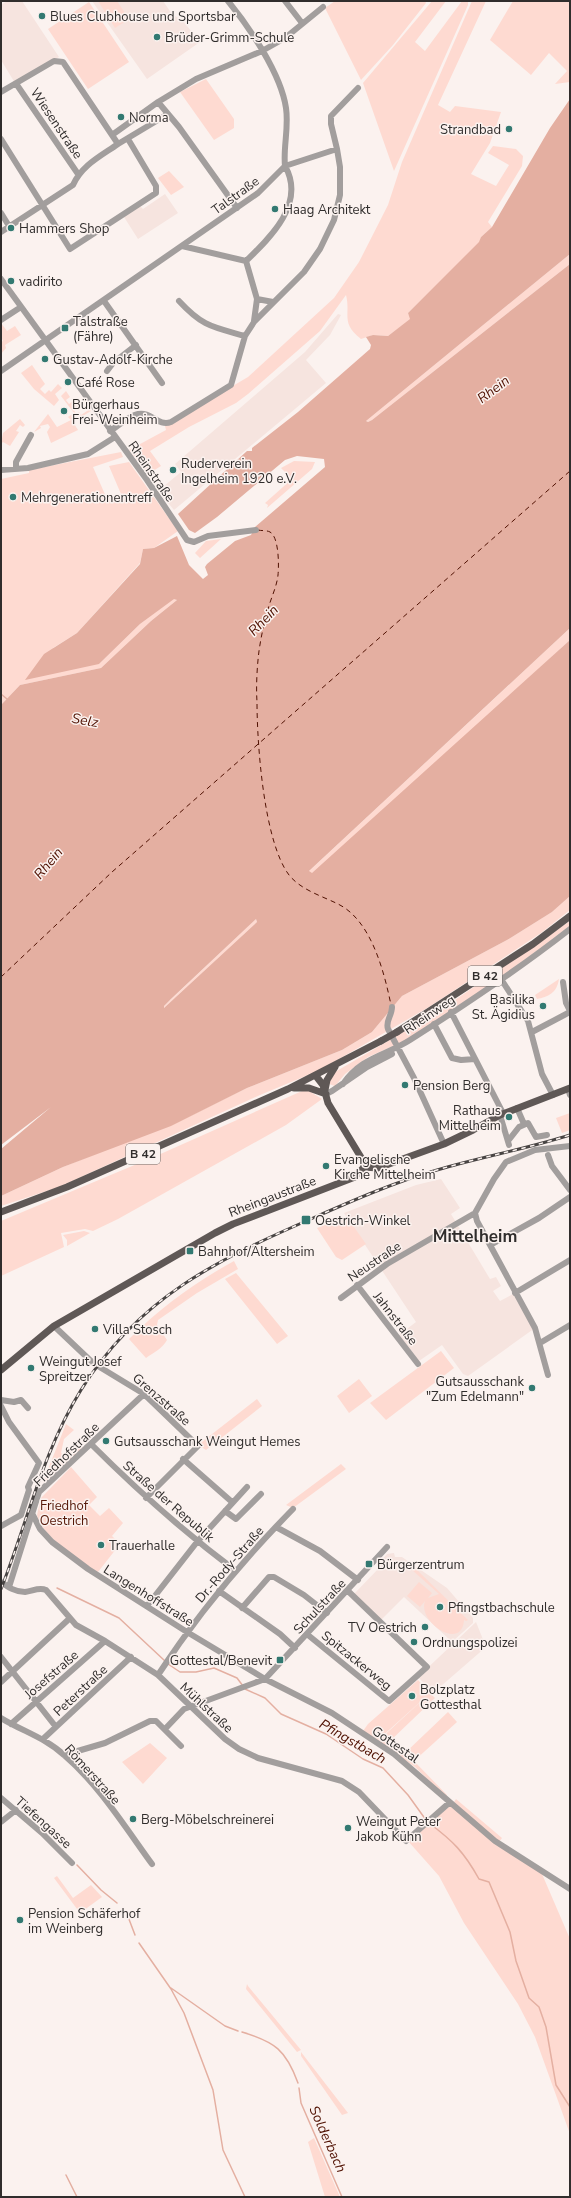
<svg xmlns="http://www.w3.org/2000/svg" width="571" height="2198" font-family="'Nunito Sans',sans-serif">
<rect width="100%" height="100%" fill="#fbf2ef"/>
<path fill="#f6e4df" d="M7 1H22L59 57 15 83 1 60V5Z
M92 1H163L172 14 183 21 200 42 147 79Z
M165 194 178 213 138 239 124 217 140 206 143 209Z
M338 314 341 315 330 335 306 360 326 383 174 510 158 491 181 472 175 464 305 352Z
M441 1179 460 1208 451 1214 490 1279 496 1277 501 1286 493 1291 500 1301 515 1293 535 1328 468 1376 463 1374 442 1345 419 1361 399 1335 416 1322 344 1213 416 1185Z
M394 1553 395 1557H402L447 1588 473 1618V1623L452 1642 404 1597 381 1620 354 1594 380 1567 378 1564 387 1554Z
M476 1622 486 1647 433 1693 418 1677Z"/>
<path fill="#fedad1" d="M98 1H117L129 19 115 28Z
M335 1H425L426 3 393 45 361 80 325 8Z
M432 1H446L415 42 425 51 462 1H468V5L394 171 363 83Z
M472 1H486L438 105 450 112 455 106 501 112 490 143 471 174 496 186 509 165 488 153 493 146 516 149 523 156 522 166 488 222 492 227 481 237 480 242 408 313 411 319 388 336 373 335 361 339C340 322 351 315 346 295L320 331 248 394 236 403 189 427 150 451 161 466 148 474 129 450 166 430 165 426 248 377 334 298 359 262 388 205 402 162Z
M513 1H570V82L555 84 567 71 549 53 531 75 490 40Z
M89 2 129 62 88 89 48 29Z
M206 79 234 119V128L214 140 180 92Z
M169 171 184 187 171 195 158 178Z
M570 254V264L372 420 368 422 366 421Z
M1 323 7 331 15 326 21 335 5 345 6 348 1 354V342L3 341 1 337Z
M32 365 45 384 40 389 45 394 49 390 51 392 58 384 62 388 55 394 59 400 54 406 34 389 21 373Z
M66 391 70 397 66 400 69 404 73 401 77 407 74 410 76 414 79 412 81 415 90 409 91 411 73 422 78 430 51 443 47 432 50 427 48 424 40 426 41 428 34 432 48 414 57 427 71 420 68 417 74 413 61 396Z
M20 419 25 425 23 427 20 425 16 431 19 432 10 446 3 442 1 444 3 433Z
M121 452 123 457 93 467 107 499 121 494 109 466 129 462 178 531 154 548 143 549 140 563 77 633 53 648 99 664 140 624 174 598 177 600 151 621 101 668 20 685 1 705V479L29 473V470Z
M294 461 315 462 312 469 267 508 268 505 265 503 292 479 281 468Z
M221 539 200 558 195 553 206 541Z
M570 628V640L313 877 307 873Z
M570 896V910L541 933 429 1007 320 1070 260 1095 59 1187 1 1206V1196L63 1167 190 1116 247 1088 342 1050 372 1032 402 996 507 940 552 912Z
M256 919 257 922 164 1008V1006Z
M570 921V926L510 971 409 1039 368 1057 345 1074 335 1086 329 1084 331 1077 335 1072 436 1013Z
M559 979C557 993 548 997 537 999L535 995Z
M302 1091H309L322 1099 286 1125 118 1219 93 1231 85 1229 61 1233 64 1247 1 1276V1221L156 1156Z
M570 1113V1130L562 1133 556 1118Z
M347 1217 366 1244 342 1260 336 1257 317 1228Z
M84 1231 90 1233 67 1246V1240L63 1235Z
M234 1261 238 1269 197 1293 158 1320 157 1325 167 1340C163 1348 153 1353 146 1358L129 1339C161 1307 194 1283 234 1261Z
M236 1273 288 1336 277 1344 225 1279Z
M441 1351 454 1368 386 1420 370 1403Z
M359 1379 372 1396 349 1413 337 1396Z
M257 1399 262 1406 206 1450 198 1445Z
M66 1424 74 1430 64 1439 61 1453 64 1455 80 1445 84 1447 46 1483 43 1482Z
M341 1464 346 1469 293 1508 286 1505Z
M71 1467 97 1497 89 1505 100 1516 109 1508 123 1523 112 1536 120 1544 98 1572C79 1562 43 1537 37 1515L41 1498Z
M413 1566 468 1620 466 1621 464 1620C462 1652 417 1622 425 1601L420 1607 407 1596 419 1582 432 1593 428 1598 439 1594 411 1569Z
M418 1680 430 1693 378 1740 363 1731 368 1724Z
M430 1693 435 1698 389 1742 405 1753 448 1712 457 1722 414 1761 447 1795V1798L415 1767 378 1741Z
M150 1743 167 1758 143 1784 122 1762Z
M456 1799 502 1838 499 1842 454 1802Z
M450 1806 542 1874 570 1939V2134L535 2037 518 2004 464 1923 439 1876 408 1841Z
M57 1876 73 1898 91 1885 102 1897 80 1913 54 1878Z
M247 1984 248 1986 301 2050 297 2052 246 1989Z
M301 2052 348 2113 342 2115 301 2056Z
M314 2138 340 2197H325L308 2142Z"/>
<path fill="#e4afa1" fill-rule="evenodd" d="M570 99V254L366 421 368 422 372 420 570 264V628L309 871 312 873 570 640V896L552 912 507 940 402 996 372 1032 342 1050 247 1088 171 1126 63 1167 1 1196V1149L51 1107 1 1145V705L20 685 101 668 151 621 177 600 174 599 140 624 99 664 25 680 44 654 77 633 140 564 143 549 154 548 177 536 189 565 203 579 208 575 205 567 207 564 235 541 251 535 255 527 325 467 324 459 297 456 285 460 217 517 195 533 189 530 178 514 247 451H252V448L298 412 370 349 371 345 366 337 373 335 388 336 410 319 408 313 479 242 481 237 492 227 550 128ZM256 919 257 922 164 1008V1006L171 999Z"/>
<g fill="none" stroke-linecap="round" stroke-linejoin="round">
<path stroke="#e4afa1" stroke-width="1.5" d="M1 694 7 699
M57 1588 119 1618 165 1661
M168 1664 180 1672H196L214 1668 237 1678 243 1686
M245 1689 265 1698 281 1714 326 1734 363 1759 383 1768 408 1795 426 1820
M429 1823C453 1841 464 1852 479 1879L489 1882 510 1932 516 1961 529 1998 539 2007 546 2027 556 2085 570 2107
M77 1865 101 1890 117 1903
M127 1914 135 1935
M139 1943 171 1989 184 2013 213 2090 223 2150 245 2197
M171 1988 225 2026 238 2031
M242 2032C275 2042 286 2050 298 2083
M299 2088 301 2103 342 2197
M66 2175 77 2197"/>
<path stroke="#501102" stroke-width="1" stroke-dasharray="5 4" stroke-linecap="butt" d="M258 530C262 531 266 530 270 532 279 537 279 565 278 575 277 586 271 598 268 609 264 623 261 637 259 651 257 667 256 686 257 702 257 745 264 842 289 875 301 890 322 896 338 904 371 920 384 971 391 1005
M1 977 112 872 570 471"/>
<path stroke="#a29e9d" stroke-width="6" d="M285 1 302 23
M17 85 78 174
M1 92 54 61 63 62 118 144C101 156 82 165 73 185L1 232
M158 102 179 127 237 208
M112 135 158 102 196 79 262 51 285 38 323 7
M1 139 70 249 156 193V186L128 139
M118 144 168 114
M1 213 9 226
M182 246 246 261 257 299 254 321
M246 261C271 237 306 203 285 166L337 149
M1 279 147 480 187 540 194 542 208 536 256 530
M257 299 273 302
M104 301 162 383
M179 301C203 327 213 327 245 336
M1 320 21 307
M1 371 258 193 285 166C283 147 289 128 286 108 281 74 250 28 228 1
M107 371 113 363 136 345
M110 431C118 426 129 416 138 414 151 411 158 427 171 422L231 385 245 336 254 322 304 272 320 249 334 220 340 195V167L337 149 331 124V116L358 88
M16 469V462L31 435
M1 470 28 468 88 454 115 437
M501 979 528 1021 542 1074 553 1095
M563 982 566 1003 570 1011
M392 1007C392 1016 385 1021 388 1029L414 1078 444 1144
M451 1012 503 1113
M434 1024 452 1058 461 1060 475 1059
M532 1032 570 1012
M343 1084C361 1057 385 1056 410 1040 465 1005 519 969 570 929
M568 1089 570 1095
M326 1094 332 1091 367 1067 392 1054
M517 1108 524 1124
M500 1115 509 1145
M508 1141 519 1127 528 1123 536 1137 547 1135
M548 1155 552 1166 570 1190
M475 1213 477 1221 535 1328 548 1375
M490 1245 539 1218 570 1197
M357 1285 418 1364
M515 1293 570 1260
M341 1298 387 1264 475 1213 494 1179 506 1162 535 1150 570 1146
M54 1326 93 1363 144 1394 198 1446 146 1498
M540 1343 570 1325
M1 1400 14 1402 21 1400 28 1408
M1 1406 9 1422 39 1463 28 1487 29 1490 21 1515 1 1526
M91 1444C137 1490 184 1532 236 1571
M183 1459 232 1502
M225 1511 236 1519 261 1494
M33 1515 40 1529 52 1542 88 1569 187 1632 265 1679 332 1713 394 1754 495 1841 570 1889
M276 1527 320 1551 358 1580
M1 1582C8 1587 15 1592 25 1592 33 1591 39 1587 46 1590L76 1625 105 1641 158 1675 225 1739 239 1749 258 1758 342 1781 359 1792 406 1841 449 1803
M9 1587 39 1492 144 1394
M219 1591 280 1634 295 1648
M147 1606 197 1542 247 1487
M242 1608 269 1577H274L304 1595 327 1613
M308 1635 389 1701 427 1667 348 1591
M1 1657 56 1727
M158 1675C197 1615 243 1560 293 1509
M1 1682 69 1619
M1 1718C22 1731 46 1738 64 1755 99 1785 125 1827 152 1864
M11 1724 105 1641
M165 1729 184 1709 265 1679 387 1547
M43 1739 131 1657
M64 1755 105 1743 150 1721H156L181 1746
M1 1798 42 1833 72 1863
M1 1822 16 1810"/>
<path stroke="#5f5856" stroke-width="7" d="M397 1032 533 944 570 916
M316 1076 323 1085 328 1103 362 1159 364 1167
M294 1088H309L326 1094
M325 1090 327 1080 335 1067
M364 1167 378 1168 444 1144 473 1130 500 1115 570 1088
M1 1212 67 1187 288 1089 381 1041
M1 1370 54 1326 215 1233 233 1224 355 1177 364 1167"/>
<g stroke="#484443" stroke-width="3">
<path id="rail" d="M1 1589C27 1523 43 1451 81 1390 139 1297 217 1260 313 1218 354 1200 395 1182 437 1170 481 1157 526 1149 570 1135"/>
</g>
<use href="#rail" stroke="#fbf2ef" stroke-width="1.5" stroke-dasharray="4.5" stroke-linecap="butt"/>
<path stroke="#5f5856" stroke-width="7" d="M381 1041 397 1032"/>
</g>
<g fill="#327971" stroke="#fbf2ef" stroke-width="1.5">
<circle cx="42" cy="16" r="4"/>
<circle cx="157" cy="37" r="4"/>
<circle cx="121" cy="117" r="4"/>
<circle cx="509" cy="129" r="4"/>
<circle cx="275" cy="209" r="4"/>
<circle cx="11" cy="228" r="4"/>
<circle cx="11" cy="281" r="4"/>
<rect x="61" y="324" width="8" height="8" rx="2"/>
<circle cx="45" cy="359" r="4"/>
<circle cx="68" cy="382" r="4"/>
<circle cx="64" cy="411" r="4"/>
<circle cx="173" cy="470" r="4"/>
<circle cx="13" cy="497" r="4"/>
<circle cx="543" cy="1006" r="4"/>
<circle cx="405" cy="1085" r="4"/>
<circle cx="509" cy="1117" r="4"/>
<circle cx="326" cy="1166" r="4"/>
<rect x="301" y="1215" width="10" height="10" rx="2"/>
<rect x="186" y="1247" width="8" height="8" rx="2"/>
<circle cx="95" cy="1329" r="4"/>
<circle cx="31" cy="1368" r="4"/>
<circle cx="532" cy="1388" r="4"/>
<circle cx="106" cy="1441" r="4"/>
<circle cx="101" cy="1545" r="4"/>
<rect x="365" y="1560" width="8" height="8" rx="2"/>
<circle cx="440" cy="1607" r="4"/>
<circle cx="425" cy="1627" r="4"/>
<circle cx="414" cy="1642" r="4"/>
<rect x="276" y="1656" width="8" height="8" rx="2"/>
<circle cx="412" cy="1696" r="4"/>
<circle cx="133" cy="1819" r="4"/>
<circle cx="348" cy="1828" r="4"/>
<circle cx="20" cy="1920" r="4"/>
</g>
<g text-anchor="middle" stroke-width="3" stroke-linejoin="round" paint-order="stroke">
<g fill="#fbf2ef" stroke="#6d6866" stroke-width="1">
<rect x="468" y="966" width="34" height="20" rx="3"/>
<rect x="126" y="1144" width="34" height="20" rx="3"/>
</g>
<g font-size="12" font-weight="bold" fill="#302d2c">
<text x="485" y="980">B 42</text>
<text x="143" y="1158">B 42</text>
</g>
<g font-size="13" fill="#302d2c" stroke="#fbf2ef" text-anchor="start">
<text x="50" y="21">Blues Clubhouse und Sportsbar</text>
<text x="165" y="42">Brüder-Grimm-Schule</text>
<text x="129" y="122">Norma</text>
<text x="501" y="134" text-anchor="end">Strandbad</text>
<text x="283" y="214">Haag Architekt</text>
<text x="19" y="233">Hammers Shop</text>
<text x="19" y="286">vadirito</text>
<text x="73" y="326">Talstraße<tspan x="73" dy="15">(Fähre)</tspan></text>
<text x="53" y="364">Gustav-Adolf-Kirche</text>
<text x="76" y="387">Café Rose</text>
<text x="72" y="409">Bürgerhaus<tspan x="72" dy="15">Frei-Weinheim</tspan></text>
<text x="181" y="468">Ruderverein<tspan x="181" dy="15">Ingelheim 1920 e.V.</tspan></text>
<text x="21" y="502">Mehrgenerationentreff</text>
<text x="535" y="1004" text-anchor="end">Basilika<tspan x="535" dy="15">St. Ägidius</tspan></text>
<text x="413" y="1090">Pension Berg</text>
<text x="501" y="1115" text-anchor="end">Rathaus<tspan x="501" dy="15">Mittelheim</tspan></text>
<text x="334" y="1164">Evangelische<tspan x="334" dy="15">Kirche Mittelheim</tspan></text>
<text x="315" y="1225">Oestrich-Winkel</text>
<text x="198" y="1256">Bahnhof/Altersheim</text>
<text x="103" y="1334">Villa Stosch</text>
<text x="39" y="1366">Weingut Josef<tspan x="39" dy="15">Spreitzer</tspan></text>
<text x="524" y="1386" text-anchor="end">Gutsausschank<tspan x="524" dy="15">"Zum Edelmann"</tspan></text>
<text x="114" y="1446">Gutsausschank Weingut Hemes</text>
<text x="109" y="1550">Trauerhalle</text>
<text x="377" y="1569">Bürgerzentrum</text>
<text x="448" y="1612">Pfingstbachschule</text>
<text x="417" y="1632" text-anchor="end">TV Oestrich</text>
<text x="422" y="1647">Ordnungspolizei</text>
<text x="272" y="1665" text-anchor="end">Gottestal/Benevit</text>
<text x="420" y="1694">Bolzplatz<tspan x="420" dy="15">Gottesthal</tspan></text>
<text x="141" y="1824">Berg-Möbelschreinerei</text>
<text x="356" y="1826">Weingut Peter<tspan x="356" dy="15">Jakob Kühn</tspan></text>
<text x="28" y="1918">Pension Schäferhof<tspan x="28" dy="15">im Weinberg</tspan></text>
</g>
<g font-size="13" fill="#302d2c" stroke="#fbf2ef">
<text transform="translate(57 123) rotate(56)" y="5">Wiesenstraße</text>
<text transform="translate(235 195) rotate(-36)" y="5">Talstraße</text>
<text transform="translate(152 471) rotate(55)" y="5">Rheinstraße</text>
<text transform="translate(429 1014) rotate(-34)" y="5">Rheinweg</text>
<text transform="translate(272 1196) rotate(-21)" y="5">Rheingaustraße</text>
<text transform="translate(374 1261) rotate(-34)" y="5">Neustraße</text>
<text transform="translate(396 1318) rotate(52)" y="5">Jahnstraße</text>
<text transform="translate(162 1399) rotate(41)" y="5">Grenzstraße</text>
<text transform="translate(66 1454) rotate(-44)" y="5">Friedhofstraße</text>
<text transform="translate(169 1501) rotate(41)" y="5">Straße der Republik</text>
<text transform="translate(229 1564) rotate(-49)" y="5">Dr.-Rody-Straße</text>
<text transform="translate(149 1595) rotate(32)" y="5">Langenhoffstraße</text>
<text transform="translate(319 1606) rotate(-47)" y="5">Schulstraße</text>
<text transform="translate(357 1660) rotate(39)" y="5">Spitzackerweg</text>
<text transform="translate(51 1674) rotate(-41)" y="5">Josefstraße</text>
<text transform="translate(80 1690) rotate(-43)" y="5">Peterstraße</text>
<text transform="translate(207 1707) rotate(43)" y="5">Mühlstraße</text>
<text transform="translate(396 1744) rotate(35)" y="5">Gottestal</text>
<text transform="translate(93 1774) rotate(48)" y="5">Römerstraße</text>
<text transform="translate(44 1822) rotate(42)" y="5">Tiefengasse</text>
</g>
<g font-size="13" fill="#561707" stroke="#fbf2ef">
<text x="64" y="1510">Friedhof<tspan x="64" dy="15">Oestrich</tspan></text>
</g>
<g font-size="14" font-style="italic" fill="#501102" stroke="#fbf2ef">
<text transform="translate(493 389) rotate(-37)" y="5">Rhein</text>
<text transform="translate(263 620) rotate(-46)" y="5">Rhein</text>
<text transform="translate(85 720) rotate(10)" y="5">Selz</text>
<text transform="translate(48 863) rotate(-50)" y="5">Rhein</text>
<text transform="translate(353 1741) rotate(30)" y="5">Pfingstbach</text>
<text transform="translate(328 2139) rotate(66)" y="5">Solderbach</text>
</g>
<g font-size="17" font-weight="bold" fill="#302d2c" stroke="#fbf2ef">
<text x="475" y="1242">Mittelheim</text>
</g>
</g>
<rect width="571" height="2198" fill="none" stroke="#302d2c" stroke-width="4"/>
</svg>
